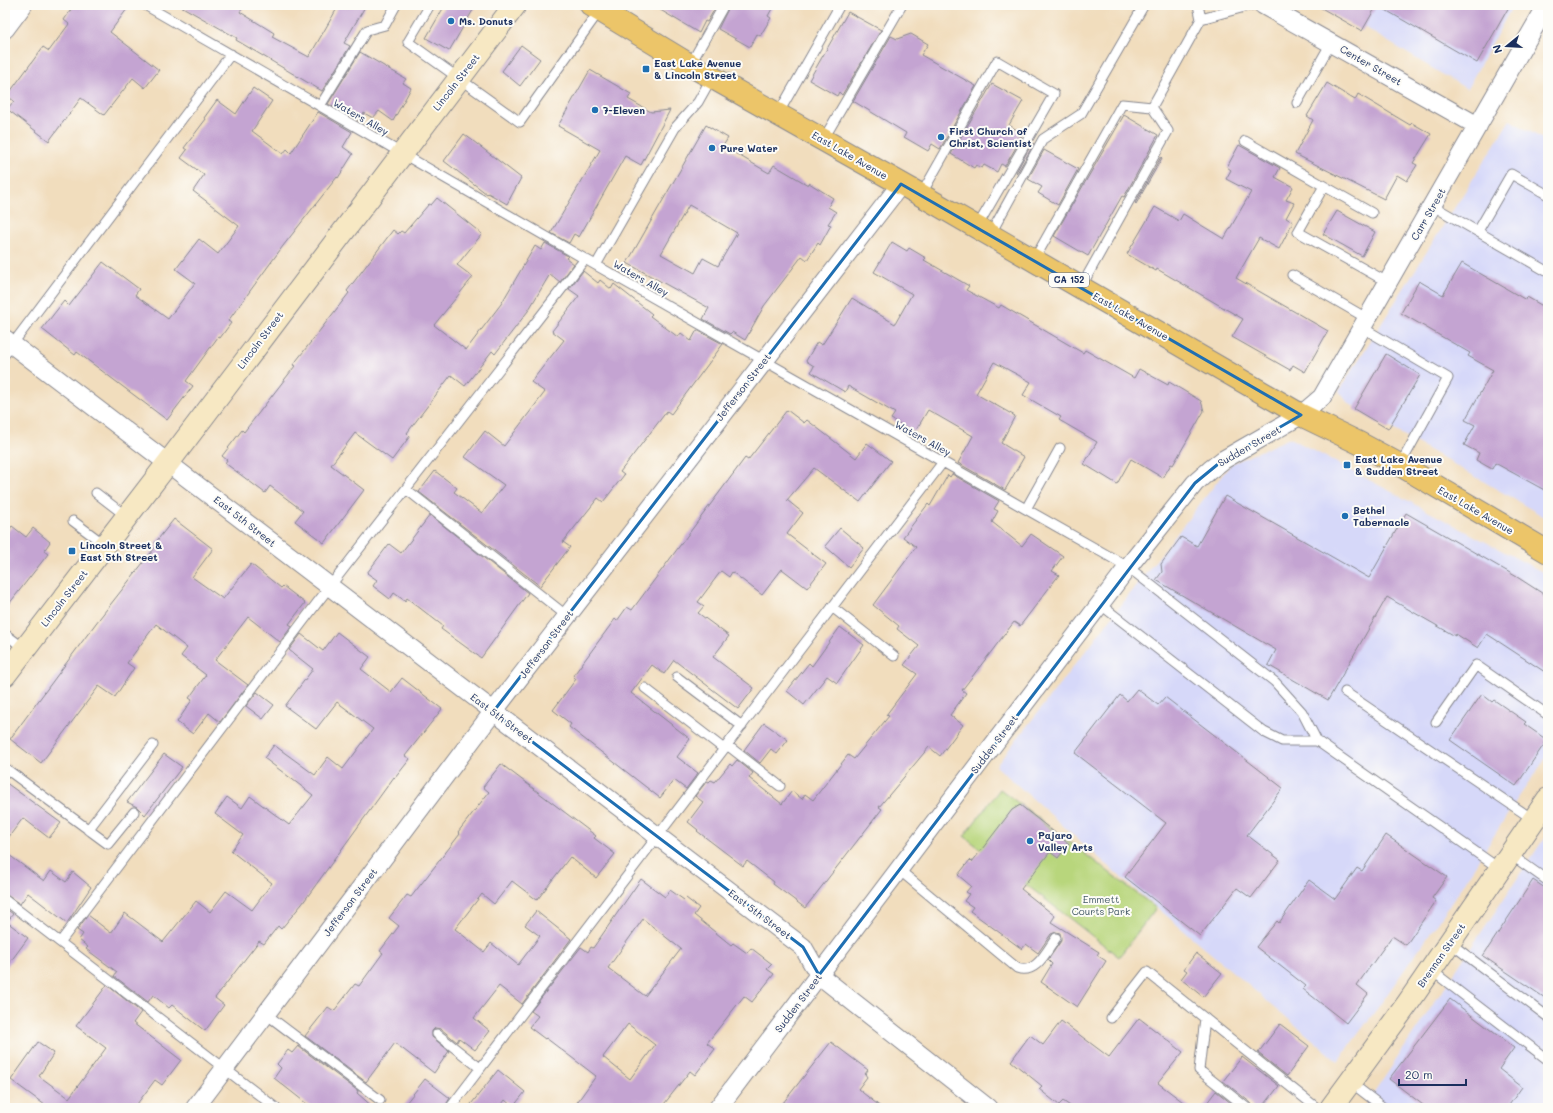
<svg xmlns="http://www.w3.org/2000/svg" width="1553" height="1113" font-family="Mali,sans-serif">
<rect width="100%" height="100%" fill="#fdfcf7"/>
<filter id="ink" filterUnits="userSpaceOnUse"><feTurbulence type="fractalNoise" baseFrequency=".025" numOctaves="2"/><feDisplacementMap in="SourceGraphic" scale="8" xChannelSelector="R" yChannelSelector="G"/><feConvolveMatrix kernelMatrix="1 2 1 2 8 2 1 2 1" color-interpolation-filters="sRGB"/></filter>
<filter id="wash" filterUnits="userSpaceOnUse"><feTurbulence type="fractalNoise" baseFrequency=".012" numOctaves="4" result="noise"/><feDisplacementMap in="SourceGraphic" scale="16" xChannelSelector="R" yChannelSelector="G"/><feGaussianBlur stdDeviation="0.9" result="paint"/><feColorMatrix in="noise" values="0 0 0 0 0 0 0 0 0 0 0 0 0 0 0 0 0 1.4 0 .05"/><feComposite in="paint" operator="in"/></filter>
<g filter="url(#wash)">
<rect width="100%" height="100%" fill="#f1ddbd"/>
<path fill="#d6d8f9" d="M1327 5H1513L1467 89Z
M1510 120 1548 142V519L1348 403 1339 391Z
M1290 438 1548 575V755L1516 801 1456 896 1379 1006 1338 1061 1123 879 996 766 1231 464Z
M1548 833V1108H1364L1539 846Z"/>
<path fill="#b8d67c" stroke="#6a826d" d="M1000 789 1156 908 1119 957 964 836Z"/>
<g id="blocks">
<path fill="#c4a4d2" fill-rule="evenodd" d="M74 5H130L110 32 159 70 145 88 133 78 104 115 81 98 49 141 7 109 14 101 7 96 43 47 49 51 69 24 64 20Z
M179 5H245L240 12 274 33 272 37 309 57 339 5H366L344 43 350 46 322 91 236 40 237 38Z
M445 5H476L449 51 426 38Z
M652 5H717L707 22 705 21 699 33Z
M730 5H774L768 16 771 18 760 36 757 34 750 47 718 29Z
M1316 5H1510L1477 63 1377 5 1362 31Z
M848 12 881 30 842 95 839 92 837 96 809 80Z
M911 34 928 44 921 55 976 86 940 149 932 144 928 151 904 137 906 133 853 101 891 36 897 39Z
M521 45 540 59 520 86 502 71Z
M360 52 406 79 403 83 411 88 393 121 379 111 373 118 364 113 359 121 328 104Z
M590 70 631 94 628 99 651 112 670 110 641 165 625 156 579 237 574 234 569 243 551 233 600 150 558 126Z
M1327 83 1355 100 1358 94 1410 125 1412 123 1431 134 1413 163 1417 165 1407 181 1397 175 1384 199 1295 154 1313 120 1307 116Z
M992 84 1023 101 1009 125 1020 132 1018 135 1022 137 1005 166 1001 164 997 172 984 165 982 168 976 165 974 168 951 154Z
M253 88 272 101 252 131 283 154 287 149 291 153 318 112 352 132 343 147 353 154 338 178 337 177 283 246 228 321 231 323 220 338 218 337 186 381 193 386 167 420 77 352 75 355 42 329 64 301 69 306 103 262 139 289 135 295 168 319 195 283 176 269 199 239 218 254 239 226 193 191 204 175 181 158 187 150 184 148 206 119 204 118 217 100 236 114Z
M1124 115 1158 135 1124 197 1122 196 1088 256 1054 236Z
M706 125 728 138 723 146 769 173 774 165 808 185 809 183 833 198 828 207 836 212 828 224 831 225 820 245 818 243 807 260 802 256 764 306 745 340 732 332 730 334 703 319 709 308 627 263ZM689 205 737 233 718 266 703 258 695 273 661 254Z
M464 134 521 178 507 204 488 193 487 194 444 161Z
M1032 143 1034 144 1017 173 1016 172Z
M1239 145 1280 168 1275 177 1293 187 1286 200 1294 203 1286 218 1293 222 1279 249 1259 238 1236 278 1328 331 1305 372 1293 365 1290 370 1232 337 1243 319 1157 269 1156 271 1127 254 1155 207 1179 221 1183 214 1224 239 1251 192 1226 179 1231 170 1227 167Z
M1044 150 1078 169 1058 205 1038 193 1042 187 1028 179Z
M1161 157 1162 158 1136 204 1135 203Z
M437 198 482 234 457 265 473 277 434 325 466 350 501 304 535 246 541 250 545 243 568 256 566 258 574 264 560 282 550 274 528 311 495 354 492 351 465 386 451 375 407 433 410 436 392 460 355 433 331 465 364 490 324 543 295 521 303 511 270 486 265 493 225 463 227 460 222 456 242 430 244 432 295 366 293 365 349 293 347 291 393 230 398 234 401 231 404 233 429 204 431 205Z
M1337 211 1375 232 1362 256 1323 234Z
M892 242 907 251 909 248 926 258 924 260 969 286 966 290 999 308 1001 305 1083 353 1085 350 1134 378 1139 369 1168 385 1169 382 1201 401 1204 411 1173 465 1171 464 1163 478 1131 459 1117 484 1084 464 1097 442 1059 420 1061 417 1023 395 1031 382 994 362 976 394 1015 416 1001 443 1024 457 1005 490 958 463 973 436 928 410 915 432 891 419 895 413 848 386 845 392 811 372 814 366 806 361 817 342 822 345 852 298 895 324 912 294 874 272Z
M1462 263 1526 300 1527 297 1548 309V492L1495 463 1492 469 1476 460 1479 453 1464 445 1475 425 1465 420 1493 370 1468 356 1470 353 1401 313 1419 281 1443 295Z
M583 271 598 283 600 280 611 289 614 284 652 314 650 316 678 337 681 333 691 341 697 330 723 344 671 414 667 411 620 472 624 475 603 502 598 498 563 542 570 547 540 586 419 492 435 471 457 488 454 492 482 513 504 485 465 457 485 431 504 446 545 392 531 382 564 340 552 331 579 296 569 289Z
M1386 354 1420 375 1388 429 1354 409Z
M787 410 804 423 807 420 856 458 867 443 891 461 860 502 814 468 787 500 803 513 787 534 826 564 807 588 782 569 762 595 732 572 729 577 721 571 698 602 704 606 698 613 729 636 713 657 754 688 738 709 674 660 664 674 652 665 631 693 690 739 677 757 698 773 686 789 674 780 660 798 569 727 571 724 553 710 576 679 573 676 615 619 617 621 627 607 632 610 745 458 748 460Z
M952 474 999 501 994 509 998 511 992 522 1022 546 1031 534 1063 556 1052 571 1059 575 1020 626 1014 622 962 690 966 693 950 715 963 725 940 756 929 747 879 807 882 809 805 908 773 884 774 882 747 861 743 866 697 831 698 830 688 822 703 802 695 796 707 781 709 782 711 780 715 782 730 764 732 766 737 760 753 773 749 778 782 804 792 791 802 799 805 794 813 800 848 755 854 759 889 716 886 715 917 674 904 665 919 646 897 629 899 626 873 605 916 547 903 537 928 504 930 506 948 475 950 477Z
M1225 496 1369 578 1406 513 1517 577 1548 597V674L1487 634 1478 648 1456 634 1455 636 1387 597 1328 700 1268 665 1276 650 1156 580 1162 572 1161 564 1181 537 1197 546Z
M430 515 528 593 481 658 441 629 443 626 407 598 405 601 394 593 390 599 373 586 377 580 367 573 389 544 401 553Z
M174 519 213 549 192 577 223 599 251 564 281 588 283 586 305 603 289 624 292 626 280 642 248 617 215 660 248 685 220 722 209 713 193 734 177 722 192 700 189 698 206 675 181 656 187 648 156 624 127 663 134 668 115 697 99 686 41 763 10 739 96 623 157 545 155 543Z
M12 526 26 537 33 528 50 542 44 551 48 554 5 609V535Z
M840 528 864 548 849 567 825 546Z
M840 627 864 645 837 683 827 676 804 705 787 691 809 663 812 666Z
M337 632 370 657 361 669 391 692 402 678 442 709 405 756 410 759 395 778 394 777 302 904 281 929 278 926 264 944 259 941 215 998 224 1005 205 1031 172 1005 169 1008 153 995 148 1002 114 976 117 972 86 949 88 947 79 940 83 934 77 930 88 915 111 933 125 913 163 942 196 901 210 912 226 891 252 910 272 883 231 851 243 835 215 814 227 797 242 808 250 796 289 825 313 795 264 758 274 745 315 775 328 757 343 769 373 729 337 702 316 729 285 706 313 669 289 650 301 634 323 651Z
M1137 689 1158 705 1165 697 1283 788 1247 835 1280 860 1251 898 1237 888 1200 936 1125 877 1166 823 1075 753 1120 695 1127 701Z
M257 692 274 705 263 719 246 706Z
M1482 694 1492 702 1494 700 1526 722 1524 724 1547 740 1516 786 1450 740Z
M764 723 788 740 777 754 771 749 760 763 744 750Z
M164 754 182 767 145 815 137 807 127 802Z
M501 764 596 836 594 838 615 854 596 878 570 857 537 900 512 881 494 904 482 894 455 929 484 952 491 943 518 965 540 936 525 925 536 911 571 939 522 1004 499 986 474 1018 490 1031 475 1050 459 1038 457 1042 441 1029 435 1028 432 1031V1037L449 1051 434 1073 395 1043 366 1082 305 1036 328 1007 334 1011 355 984 359 986 383 953 380 951 399 926 389 918 407 895 411 897 460 834 458 832 489 792 483 787Z
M5 782 61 823 49 838 23 818 5 842Z
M1020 805 1069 844 1058 858 1050 852 1021 889 1055 916 1051 922 1099 952 1097 955 1106 961 1077 1007 1041 982 1052 964 1048 960 1061 941 1060 933 1056 932 1051 934 1038 953 1026 944 1022 949 970 911 973 907 964 901 969 894 966 892 971 886 958 875 970 860 972 862 1012 810Z
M1386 835 1447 877 1432 898 1436 901 1406 945 1392 936 1357 985 1368 994 1346 1023 1303 989 1306 986 1256 947 1277 921 1279 923 1309 880 1335 899 1357 868 1362 871Z
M5 852 44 881 51 871 66 882 73 872 91 887 67 923 28 893 20 904 5 894Z
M641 879 665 897 670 890 684 900 686 898 699 908 694 915 731 945 733 943 747 953 751 948 772 964 767 969 774 974 752 1002 744 996 707 1043 715 1049 695 1075 690 1071 661 1108H573L596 1076 546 1038 545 1039 529 1027 538 1016 531 1011 581 947 588 952 591 947 593 948ZM643 919 681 949 645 996 608 968ZM628 1024 655 1045 630 1079 603 1057Z
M1533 880 1548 890V1000L1483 956Z
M5 908 13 914 7 922 28 938 5 969Z
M1196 953 1222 973 1203 997 1181 979 1187 971 1184 969Z
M107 985 141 1012 133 1023 181 1060 162 1085 155 1080 134 1108H49L11 1080 38 1042 54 1053 39 1076 69 1098 106 1048 76 1026Z
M1450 999 1514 1048 1499 1069 1522 1087 1507 1108H1427L1389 1079Z
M1139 1018 1183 1052 1158 1083 1191 1108H1073L1063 1101 1059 1105 1039 1089 1042 1086 1011 1061 1030 1035 1043 1045 1061 1021 1109 1057Z
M1280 1024 1309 1046 1287 1076 1258 1053Z
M831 1042 868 1070 865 1074 867 1077 858 1089 882 1108H779Z
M298 1046 358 1091 357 1093 374 1108H312L274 1078 281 1068 277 1064 288 1050 292 1053Z
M1242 1057 1279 1086 1262 1108H1253L1251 1103 1223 1081Z
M498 1070 525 1092 513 1107 505 1100 499 1108H468Z
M425 1079 450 1098 444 1108H402Z
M1216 1091 1237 1108H1203Z"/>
</g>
</g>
<g filter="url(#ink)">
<use href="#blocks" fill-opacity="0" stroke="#86868e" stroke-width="1"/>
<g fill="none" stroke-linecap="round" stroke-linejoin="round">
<g stroke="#86868e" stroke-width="11">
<path id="lane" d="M145 5 585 259 1128 567 1275 682 1302 712 1317 741
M430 5 408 42 520 122 600 10
M1201 19 1252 5
M690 65 724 5
M1297 103 1331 43
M320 106 367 30 385 25 396 5
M1152 107 1201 19 1198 5
M778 114 840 5
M823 140 902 5
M1245 141 1324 186
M921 195 997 61 1054 94 977 227
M1433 206 1548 272
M1372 213 1324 186 1298 232 1389 283
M1478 231 1511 174 1548 195
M990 235 1043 139 1081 114 1144 5
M1034 260 1122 104 1152 107 1168 131 1081 287
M596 265 675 128 698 102 712 77
M1292 275 1368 319
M1363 328 1448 378 1400 465
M5 354 231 54
M406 489 567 616
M96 493 126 516
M1026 509 1060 448
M73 521 105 545
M1101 605 1264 732 1282 741H1317L1500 869
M832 607 894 656
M5 634 25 649
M677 677 742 726
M645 688 724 749
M1345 692 1534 820
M1436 722 1476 665 1548 715
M727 745 780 786
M5 768 108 844 134 812
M88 830 153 745
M1510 854 1548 881
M898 869 1017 968C1036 975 1046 952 1056 938
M5 900 276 1108
M61 941 317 603 585 259
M1450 943 1548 1017
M1431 970 1548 1060
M266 1014 380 1100
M1111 1018 1147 972 1317 1108
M1205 1018 1199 1070 1247 1108
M437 1034 480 1068
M1350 1082 1384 1108
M450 1108 943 462"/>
</g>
<g stroke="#86868e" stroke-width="20">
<path id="street" d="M1263 5 1478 126
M5 29 23 5
M5 339 803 947 819 975 988 1108
M195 1108 493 712 901 184
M718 1108 1128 567 1195 483 1210 470 1223 460 1301 415 1322 397 1547 5"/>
</g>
<g stroke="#86868e" stroke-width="24">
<path id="secondary" d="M5 675 168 463 515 5
M1331 1108 1408 1003 1548 799"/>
</g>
<g stroke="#86868e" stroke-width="24">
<path id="primary" d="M591 5 690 65 921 195 1301 415 1359 443 1400 465 1548 552"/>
</g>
<use href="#lane" stroke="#fff" stroke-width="9"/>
<use href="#street" stroke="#fff" stroke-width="18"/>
<use href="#secondary" stroke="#f7e8c3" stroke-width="22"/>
<use href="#primary" stroke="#ecc569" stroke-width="22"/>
</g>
</g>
<path fill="none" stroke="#1f6fb2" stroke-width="3" stroke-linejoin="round" d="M901 184 1301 415 1223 460 1195 483 819 975 803 947 493 712Z"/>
<g fill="#1f6fb2" stroke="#fdfcf7" stroke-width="1.5">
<circle cx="451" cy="21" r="4"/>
<rect x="642" y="65" width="8" height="8" rx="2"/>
<circle cx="595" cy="110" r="4"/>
<circle cx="941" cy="137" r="4"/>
<circle cx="712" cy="148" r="4"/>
<rect x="1343" y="461" width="8" height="8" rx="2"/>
<circle cx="1345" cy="516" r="4"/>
<rect x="68" y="547" width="8" height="8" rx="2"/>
<circle cx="1030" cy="841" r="4"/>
</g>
<g text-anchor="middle" stroke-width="4" stroke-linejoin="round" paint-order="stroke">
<rect fill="#fdfcf7" stroke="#5f6c8c" stroke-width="1" x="1049" y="273" width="40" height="14" rx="3"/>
<g font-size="9" font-weight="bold" fill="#1b2f5e">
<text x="1069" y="283">CA 152</text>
</g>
<g font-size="10" font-weight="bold" fill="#1b2f5e" stroke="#fdfcf7" text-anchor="start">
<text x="459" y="25">Ms. Donuts</text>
<text x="654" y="67">East Lake Avenue<tspan x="654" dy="12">&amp; Lincoln Street</tspan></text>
<text x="603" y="114">7-Eleven</text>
<text x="949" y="135">First Church of<tspan x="949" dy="12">Christ, Scientist</tspan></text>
<text x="720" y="152">Pure Water</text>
<text x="1355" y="463">East Lake Avenue<tspan x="1355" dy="12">&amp; Sudden Street</tspan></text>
<text x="1353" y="514">Bethel<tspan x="1353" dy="12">Tabernacle</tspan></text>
<text x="80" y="549">Lincoln Street &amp;<tspan x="80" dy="12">East 5th Street</tspan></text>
<text x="1038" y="839">Pajaro<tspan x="1038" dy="12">Valley Arts</tspan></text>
</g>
<g font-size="10" fill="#1b2f5e" stroke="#fdfcf7">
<text transform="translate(1371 65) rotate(30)" y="4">Center Street</text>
<text transform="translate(456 82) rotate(-52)" y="4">Lincoln Street</text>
<text transform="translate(361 117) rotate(30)" y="4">Waters Alley</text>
<text transform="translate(850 155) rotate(30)" y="4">East Lake Avenue</text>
<text transform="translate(1428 214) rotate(-60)" y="4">Carr Street</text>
<text transform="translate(641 278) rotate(30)" y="4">Waters Alley</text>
<text transform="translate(1131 316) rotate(30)" y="4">East Lake Avenue</text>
<text transform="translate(260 340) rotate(-53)" y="4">Lincoln Street</text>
<text transform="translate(743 387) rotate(-52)" y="4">Jefferson Street</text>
<text transform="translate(923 438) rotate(29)" y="4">Waters Alley</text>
<text transform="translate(1249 446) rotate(-30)" y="4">Sudden Street</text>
<text transform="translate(1476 510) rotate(30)" y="4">East Lake Avenue</text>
<text transform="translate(245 521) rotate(38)" y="4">East 5th Street</text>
<text transform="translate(64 598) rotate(-52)" y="4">Lincoln Street</text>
<text transform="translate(546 644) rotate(-53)" y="4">Jefferson Street</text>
<text transform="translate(502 718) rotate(37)" y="4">East 5th Street</text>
<text transform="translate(994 744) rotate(-53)" y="4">Sudden Street</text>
<text transform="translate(350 902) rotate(-53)" y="4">Jefferson Street</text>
<text transform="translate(760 914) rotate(37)" y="4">East 5th Street</text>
<text transform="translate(1441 955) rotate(-55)" y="4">Brennan Street</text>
<text transform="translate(798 1003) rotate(-53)" y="4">Sudden Street</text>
</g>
<g font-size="10" fill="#425966" stroke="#fdfcf7">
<text x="1101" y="903">Emmett<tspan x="1101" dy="12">Courts Park</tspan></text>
</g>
</g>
<rect width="1553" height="1113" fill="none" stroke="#fdfcf7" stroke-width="20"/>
<g transform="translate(1507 46) rotate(252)" stroke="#fdfcf7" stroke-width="3" paint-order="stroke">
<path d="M0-3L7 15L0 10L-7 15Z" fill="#1b2f5e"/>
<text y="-6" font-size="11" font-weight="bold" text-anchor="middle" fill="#1b2f5e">N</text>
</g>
<path d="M1399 1079v6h67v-6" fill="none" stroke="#1b2f5e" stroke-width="2"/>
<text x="1405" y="1079" font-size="12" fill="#1b2f5e" stroke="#fdfcf7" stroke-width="3" paint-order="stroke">20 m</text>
</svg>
